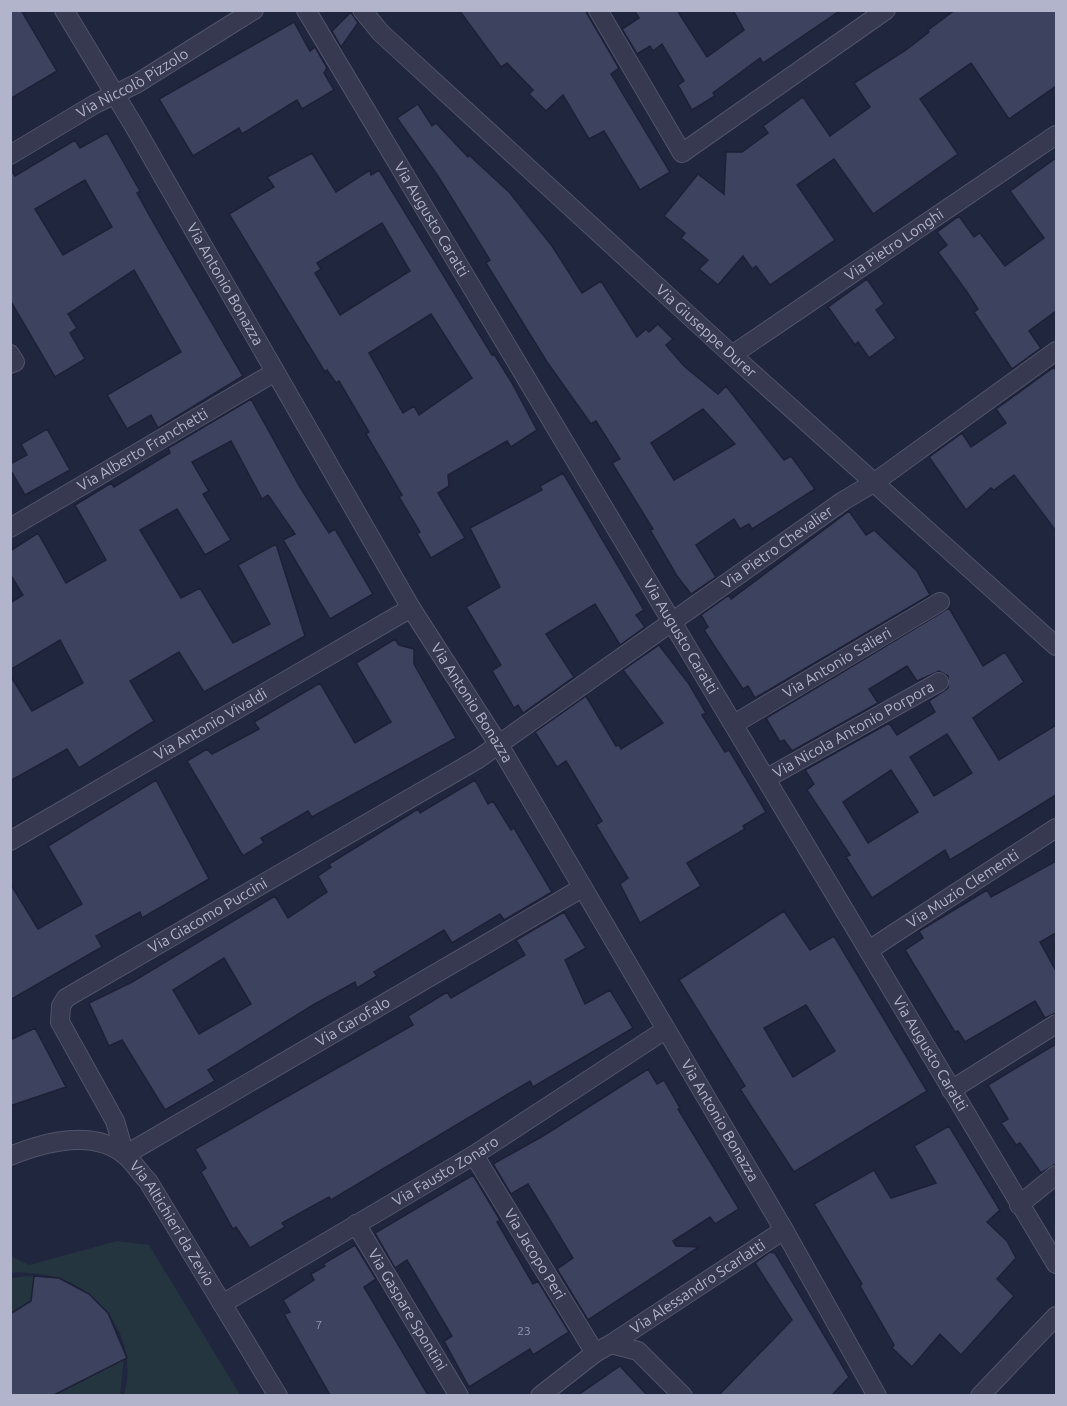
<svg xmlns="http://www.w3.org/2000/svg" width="1067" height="1406" font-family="Ubuntu,sans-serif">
<rect width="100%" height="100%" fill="#21263f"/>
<path fill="#243540" d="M117 1241 149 1245 240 1395H124C141 1337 96 1279 38 1274 29 1273 19 1271 11 1273L10 1256 29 1265Z
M28 1276 51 1278 124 1356 120 1395H11L10 1278Z"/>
<path fill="#3d425f" stroke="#1d2036" stroke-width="1.5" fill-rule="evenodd" d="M10 10H21L57 71 10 99Z
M459 10H585L619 68 611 74 670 172 640 190 604 131 589 139 563 95 546 111 529 94 533 90 507 63 501 67Z
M634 10H677L707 57 744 30 733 10H841L763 63 760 58 713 93 715 96 692 110 678 85 684 81 662 44 653 51 650 46 637 54 622 29 639 18Z
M955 10H1056V86L1009 119 971 63 920 99 958 154 873 214 834 159 797 185 835 240 770 285 756 266 752 269 743 256 718 285 699 269 708 260 681 238 685 233 664 216 698 174 724 194 726 152H742L768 133 763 126 803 97 830 136 870 107 854 83 906 50 929 32 928 30Z
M351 12 358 23 341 47 332 31Z
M294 22 310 51 315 47 327 68 324 73 334 90 302 109 297 100 242 134 239 128 193 156 159 99Z
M418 104 432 126 436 123 468 157 469 155 510 193 552 246 582 293 601 281 637 337 646 329 649 332 658 324 673 339 666 345 684 366 718 394 726 386 784 460 791 456 815 489 752 529 749 524 740 529 734 519 696 545 716 577 691 594 677 576 650 530 653 529 612 463 620 459 596 421 591 424 547 362 486 263 490 260 438 176 397 118ZM703 409 735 444 674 480 651 443Z
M107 133 140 191 137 193 153 222 243 376 158 428 151 415 127 429 107 395 181 352 134 270 68 314 77 328 70 333 85 359 55 377 10 300V169L15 176 75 140 80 148ZM85 180 112 227 63 255 35 209Z
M312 153 336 192 370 170 371 175 379 170 492 355 494 354 512 383 537 430 511 447 507 441 448 475 449 486 438 493 465 538 431 558 417 534 420 532 399 497 402 495 366 434 369 432 339 381 336 383 327 370 325 372 229 214 274 187 267 177ZM382 223 410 271 340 315 315 273 321 269 317 263ZM431 314 472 378 419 415 414 406 403 413 369 353Z
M1056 158V311L1029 331 1041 348 1012 369 974 312 978 309 967 292 938 252 947 245 937 232 959 216 974 237 980 233 1005 266 1044 238 1010 191Z
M867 279 884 304 876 310 896 338 869 358 858 342 855 345 828 307Z
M1054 367 1056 371V531L1014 475 994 490 991 488 966 510 929 457 962 433 971 447 1006 423 996 409Z
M251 399 300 487 329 533 335 529 373 594 330 619 283 540 295 534 268 495 262 499 231 441 192 462 209 491 203 494 231 540 205 555 177 509 140 530 181 598 200 588 233 643 270 624 238 565 276 544 305 636 204 692 179 652 130 681 154 721 79 768 67 749 10 781V675L32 711 83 683 60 640 10 670V603L23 595 10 574V551L38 533 66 583 106 560 75 505 111 483 114 487 170 453 168 448Z
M47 429 70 470 25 495 10 469V464L27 455 21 444Z
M563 473 644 610 636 615 645 627 620 645 595 604 546 634 574 677 523 713 518 705 514 708 492 671 501 665 466 607 500 587 470 528 542 490 540 486Z
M849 511 866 535 874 530 917 571 930 595 755 698 748 686 743 689 717 650 704 630 708 627 701 615 729 595 731 599Z
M949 608 983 666 1005 652 1024 682 973 718 999 760 1056 725V795L950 860 945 850 872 898 846 857 850 855 807 790 814 784 805 770 889 723 897 735 935 712 929 701 948 688V676L939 671 917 681 907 666 869 689 878 703 792 751 784 740 780 742 766 718ZM947 734 972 773 934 796 910 757ZM891 770 918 812 868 843 843 802Z
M395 639 399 645 414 649V664L456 738 312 817 308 811 261 838 264 843 243 856 187 761 207 749 212 754 259 729 254 722 320 683 355 743 391 722 356 663Z
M659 645 689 684 706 713 702 715 725 752 729 750 766 812 743 826 745 829 687 863 701 886 640 923 620 884 628 878 596 825 602 821 566 761 557 767 535 732 586 696 616 746 619 745 621 749 663 723 623 670Z
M156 780 209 879 142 918 140 912 96 936 102 947 10 1000V883L38 929 82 904 48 846Z
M475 780 488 804 493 801 511 830 514 828 552 892 504 920 500 914 452 943 444 930 374 972 377 976 357 988 355 982 313 1005 208 1070 215 1081 165 1110 122 1040 109 1046 89 1003 132 982 275 896 288 918 327 892 318 876 331 867 329 864 418 809 420 813ZM224 958 251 1004 199 1034 173 990Z
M1056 861V933L1040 942 1056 971V1013L1045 1018 1035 1001 965 1042 958 1031 955 1032 905 950 923 938 919 931 987 890 991 897Z
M784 911 810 950 834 936 927 1091 794 1172 740 1089 745 1086 679 980ZM806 1005 835 1051 793 1077 764 1028Z
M564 912 586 948 565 960 585 1004 610 990 633 1028 533 1087 530 1081 331 1200 329 1197 282 1223 285 1227 250 1248 236 1227 233 1229 201 1172 206 1168 195 1149 413 1025 408 1016 447 992 451 998 525 955 516 940Z
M35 1028 66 1087 10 1106V1040Z
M1056 1044V1164L1041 1173 1020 1143 1016 1145 1001 1123 1008 1119 988 1085Z
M648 1069 657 1084 664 1080 680 1108 678 1109 739 1209 715 1224 710 1217 673 1241 676 1246 699 1247 588 1320 557 1269 573 1258 528 1184 511 1194 493 1164 543 1136Z
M949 1126 1000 1210 987 1222 1007 1241 1016 1258 997 1279 1014 1296 961 1355 940 1334 912 1367 892 1348 894 1345 860 1286 862 1284 814 1204 874 1170 891 1198 936 1183 914 1146Z
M473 1175 500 1220 497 1222 533 1284 538 1281 569 1332 533 1355 530 1349 469 1387 444 1341 452 1336 407 1260 395 1268 375 1233Z
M355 1245 376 1279 364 1287 428 1395H330L284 1314 290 1312 283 1300 314 1280 311 1274 325 1266 323 1264Z
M770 1252 775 1253 849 1377 832 1395H719L792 1320 755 1263Z
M34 1276 59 1278 89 1294 108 1313 127 1358 54 1395H10V1314L31 1301Z
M620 1366 647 1395H578Z"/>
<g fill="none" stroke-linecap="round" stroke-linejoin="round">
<g stroke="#51546a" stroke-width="20">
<g id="minor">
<path id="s1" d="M64 10 134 126 411 608 499 745 784 1230 877 1396"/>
<path id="s2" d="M306 10 1056 1264"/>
<path id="s3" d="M362 10 381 33 732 355 1056 646"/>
<path d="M598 10 682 153 886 10"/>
<path id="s4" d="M10 155 95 104 136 84 254 10"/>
<path d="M10 354 15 362 10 364"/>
<path id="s5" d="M732 355 1056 135"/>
<path id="s6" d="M10 528 275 372"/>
<path id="s7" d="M734 724 940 602"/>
<path id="s8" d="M767 778 939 682"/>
<path id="s9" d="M10 841 411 608"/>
<path id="s10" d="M869 950 1056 828"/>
<path d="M951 1090 1056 1024"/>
<path id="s11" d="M125 1155 115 1121 60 1022 61 1006 66 998 478 759 843 501 875 482 1056 351"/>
<path id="s12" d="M125 1155 582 888"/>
<path id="s13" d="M474 1155 595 1353"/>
<path id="s14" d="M10 1156C45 1142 94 1128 126 1156 134 1163 140 1173 148 1181L278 1396"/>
<path d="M1019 1205 1056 1175"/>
<path id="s15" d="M356 1224 459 1396"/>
<path id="s16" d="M222 1304 474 1155 665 1030"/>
<path id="s17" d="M611 1344 784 1230"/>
<path d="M540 1396 595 1353 611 1344 638 1351 683 1396"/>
<path d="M980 1396 1056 1316"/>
</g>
</g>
<use href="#minor" stroke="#36394f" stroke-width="18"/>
</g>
<g text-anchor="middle" stroke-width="6" stroke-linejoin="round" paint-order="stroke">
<g font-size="12" fill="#9498af">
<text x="319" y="1329">7</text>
<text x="524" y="1335">23</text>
</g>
<g font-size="15" fill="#b1b4ca" stroke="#1b1e34">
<text dy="5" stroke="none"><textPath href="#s4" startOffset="142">Via Niccolò Pizzolo</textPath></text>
<text dy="5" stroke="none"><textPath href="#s2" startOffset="244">Via Augusto Caratti</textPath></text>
<text dy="5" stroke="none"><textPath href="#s5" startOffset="196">Via Pietro Longhi</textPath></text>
<text dy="5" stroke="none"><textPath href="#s1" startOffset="318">Via Antonio Bonazza</textPath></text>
<text dy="5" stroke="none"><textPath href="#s3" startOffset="471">Via Giuseppe Durer</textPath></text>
<text dy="5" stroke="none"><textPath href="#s6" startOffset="154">Via Alberto Franchetti</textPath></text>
<text dy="5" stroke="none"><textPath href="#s11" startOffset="1017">Via Pietro Chevalier</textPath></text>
<text dy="5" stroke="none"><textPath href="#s2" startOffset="730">Via Augusto Caratti</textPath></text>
<text dy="5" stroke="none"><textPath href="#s7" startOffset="120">Via Antonio Salieri</textPath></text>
<text dy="5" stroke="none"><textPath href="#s1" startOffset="804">Via Antonio Bonazza</textPath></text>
<text dy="5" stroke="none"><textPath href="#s9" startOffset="232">Via Antonio Vivaldi</textPath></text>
<text dy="5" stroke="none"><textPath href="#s8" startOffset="99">Via Nicola Antonio Porpora</textPath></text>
<text dy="5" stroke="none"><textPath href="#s10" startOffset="112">Via Muzio Clementi</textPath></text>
<text dy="5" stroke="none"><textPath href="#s11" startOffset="338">Via Giacomo Puccini</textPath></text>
<text dy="5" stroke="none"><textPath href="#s12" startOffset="264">Via Garofalo</textPath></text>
<text dy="5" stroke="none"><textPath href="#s2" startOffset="1216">Via Augusto Caratti</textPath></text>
<text dy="5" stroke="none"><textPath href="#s1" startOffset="1290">Via Antonio Bonazza</textPath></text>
<text dy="5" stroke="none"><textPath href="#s16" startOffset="260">Via Fausto Zonaro</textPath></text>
<text dy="5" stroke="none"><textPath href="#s14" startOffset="204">Via Altichieri da Zevio</textPath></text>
<text dy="5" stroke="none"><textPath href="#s13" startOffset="116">Via Jacopo Peri</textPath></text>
<text dy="5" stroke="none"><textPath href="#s17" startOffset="104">Via Alessandro Scarlatti</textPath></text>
<text dy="5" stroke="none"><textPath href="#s15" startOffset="100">Via Gaspare Spontini</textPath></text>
</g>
</g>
<rect width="1067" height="1406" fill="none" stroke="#b1b4ca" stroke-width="24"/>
</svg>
